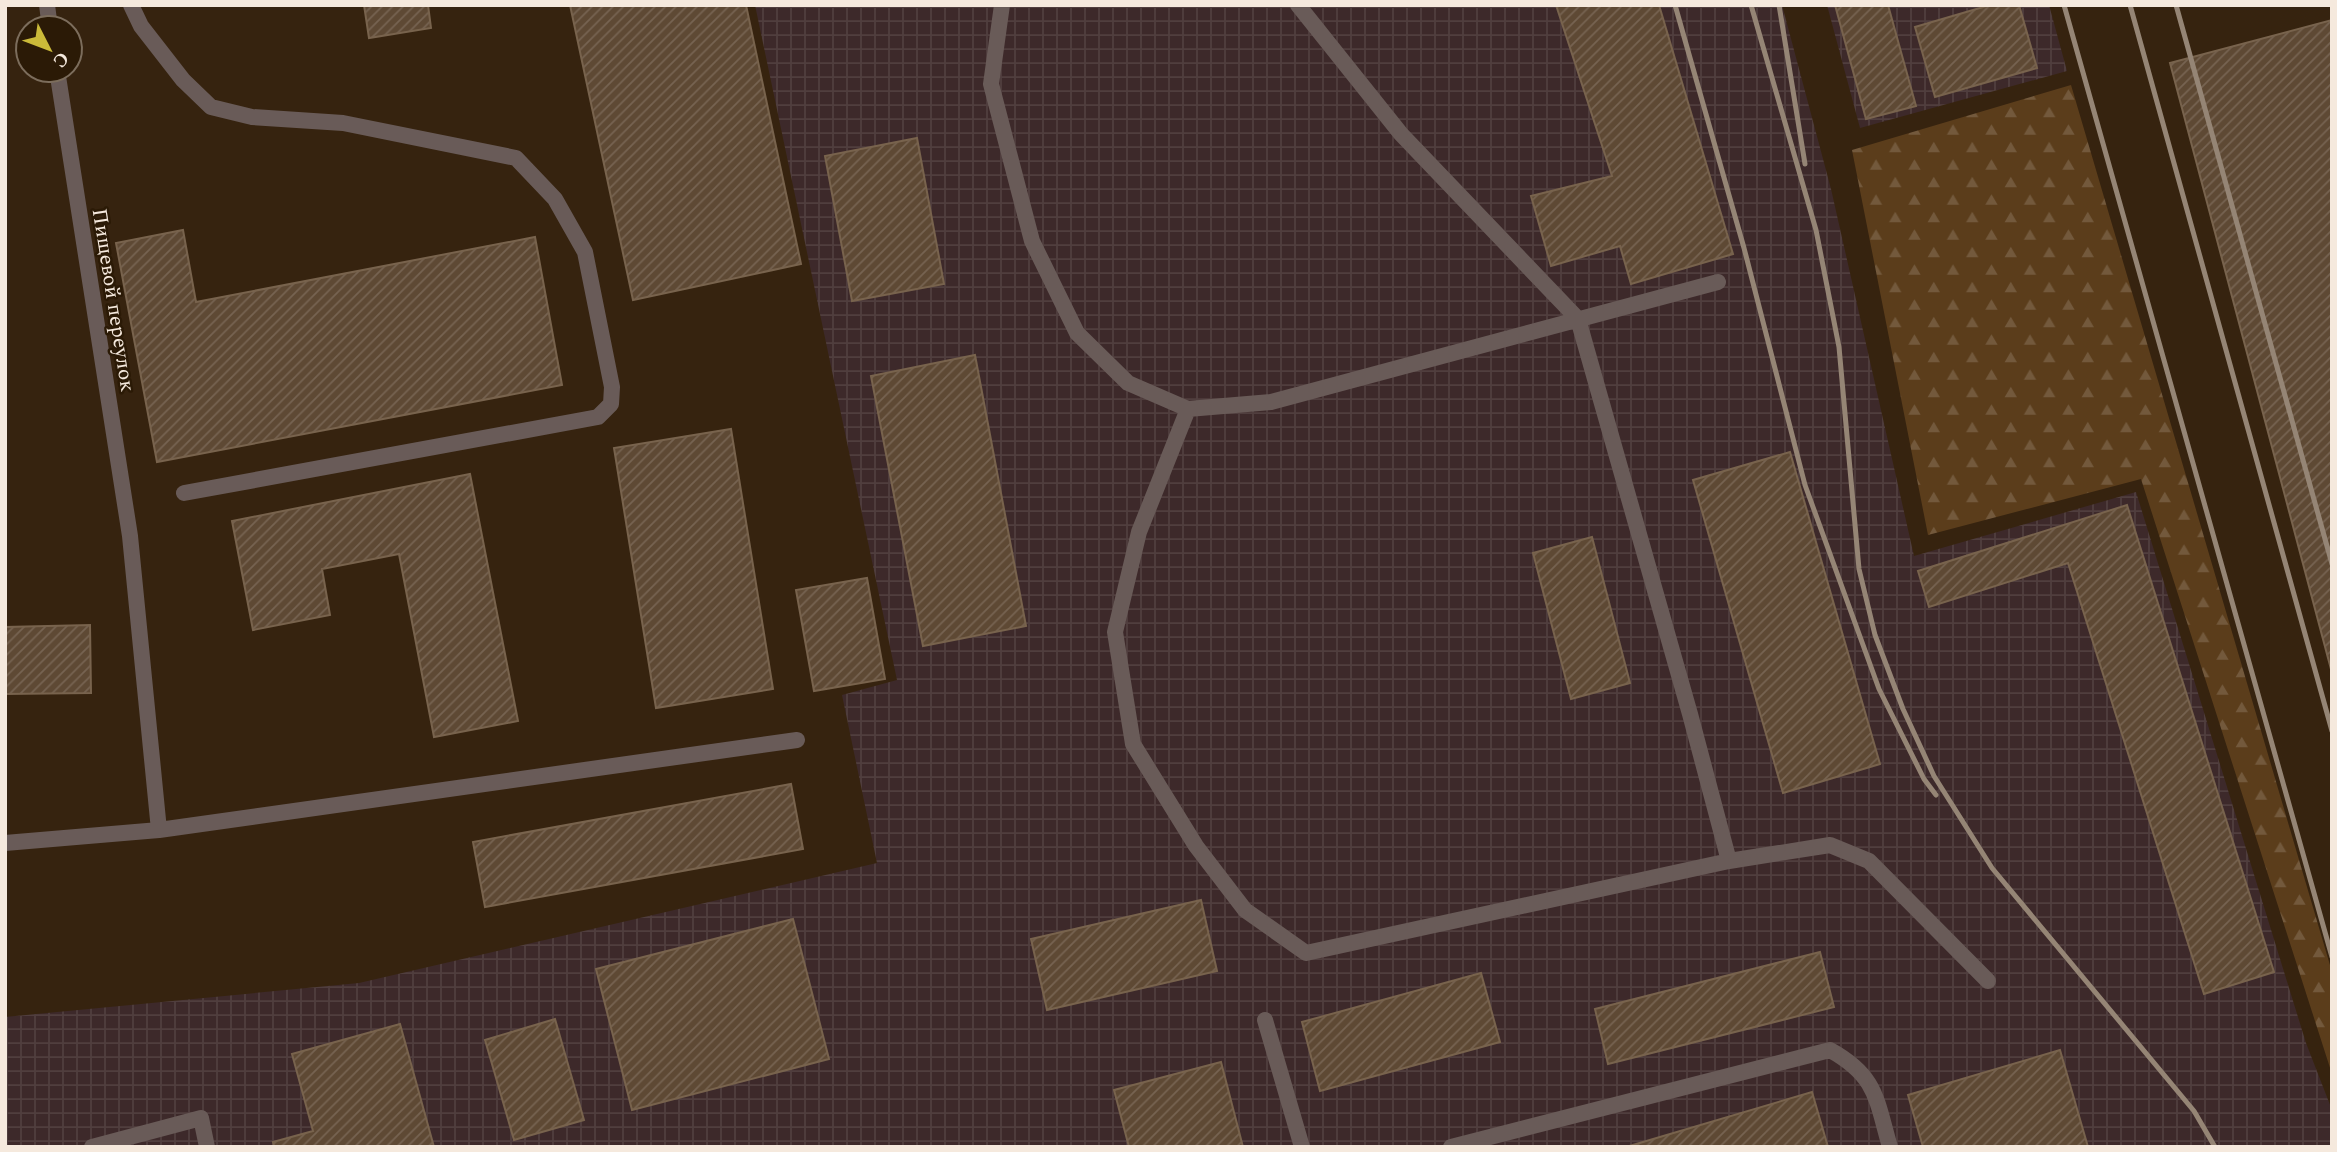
<svg xmlns="http://www.w3.org/2000/svg" width="2337" height="1152" font-family="Spectral,serif">
<defs>
<pattern id="industrial-grid" width="8" height="8" patternUnits="userSpaceOnUse" patternTransform="scale(1.75)"><rect width="8" height="8" fill="#3d292a"/><path d="M0 4h8M4 0v8" fill="none" stroke="#503e3e"/></pattern>
<pattern id="forest-firs" width="22" height="20" patternUnits="userSpaceOnUse" patternTransform="scale(1.75)"><rect width="22" height="20" fill="#5b3d1b"/><path d="M5 1l3.5 6h-7zM16 11l3.5 6h-7z" fill="#73593c"/></pattern>
<pattern id="building-hatch" width="6" height="6" patternUnits="userSpaceOnUse" patternTransform="scale(1.75)"><rect width="6" height="6" fill="#5e4934"/><path d="M-1 1l2-2M0 6l6-6M5 7l2-2" fill="none" stroke="#766351"/></pattern>
</defs>
<rect width="100%" height="100%" fill="#36230f"/>
<path fill="url(#industrial-grid)" d="M755 5H1782L1831 189 1914 556 2136 492 2306 1043 2332 1110V1147H5V1017L359 983 877 863 842 695 897 680Z
M1827 5H2049L2067 71 1860 128Z"/>
<path fill="url(#forest-firs)" d="M2071 85 2332 972V1074L2141 479 1928 535 1852 150Z"/>
<path fill="url(#building-hatch)" stroke="#78634d" stroke-width="2" d="M364 5H428L431 28 369 38Z
M570 5H746L801 264 633 300Z
M1556 5H1659L1733 254 1631 284 1620 246 1551 266 1531 196 1612 176Z
M1835 5H1888L1916 106 1866 119Z
M1990 5H2019L2037 68 1935 97 1915 27Z
M2332 20V673L2170 63Z
M917 138 944 284 852 301 825 156Z
M183 230 196 302 535 237 562 385 157 462 116 243Z
M975 355 1026 626 923 646 871 376Z
M731 429 773 689 656 708 614 448Z
M1790 452 1880 764 1783 793 1693 480Z
M470 474 518 721 434 737 399 554 322 569 330 615 253 630 232 521Z
M2127 505 2274 972 2204 994 2068 563 1929 607 1918 571Z
M1592 537 1630 683 1571 699 1533 553Z
M867 578 885 679 814 691 796 590Z
M90 625 91 693 5 694V627Z
M791 784 803 849 485 907 473 842Z
M1201 900 1217 971 1047 1010 1031 939Z
M793 919 829 1059 632 1110 596 969Z
M1820 952 1834 1007 1608 1064 1595 1009Z
M1481 973 1500 1042 1320 1091 1302 1022Z
M555 1019 584 1120 514 1140 485 1040Z
M400 1024 434 1147H274L273 1142 313 1131 292 1054Z
M2060 1050 2088 1147H1923L1908 1095Z
M1221 1062 1243 1147H1129L1114 1090Z
M1812 1092 1828 1147H1626Z"/>
<g fill="none" stroke-linecap="round" stroke-linejoin="round">
<path stroke="#695b58" stroke-width="16" d="M47 5 50 28
M131 5 141 26 183 80 211 107 252 117 343 123 516 158 555 199 585 252 612 387 611 404 598 417 184 493
M1002 5 991 84 1032 241 1077 333 1128 383 1188 409 1271 402 1718 282
M1298 5 1401 134 1578 319 1690 714 1729 861 1830 845 1869 861 1988 981
M57 70 130 536 159 830 797 740
M1188 409 1139 532 1115 632 1133 744 1196 846 1245 910 1306 953 1729 861
M5 843 159 830
M1265 1020 1302 1147
M92 1147 201 1118 207 1147
M1451 1147 1830 1050C1877 1076 1876 1099 1890 1147"/>
<path stroke="#958575" stroke-width="5" d="M1675 5 1744 248 1805 485 1879 689 1924 779 1936 795
M1751 5 1816 230 1839 347 1859 569 1875 635 1903 709 1934 776 1992 868 2194 1111 2215 1147
M1779 5 1805 164
M2064 5 2332 957
M2130 5 2332 731
M2176 5 2332 564"/>
</g>
<g text-anchor="middle" stroke-width="5" stroke-linejoin="round" paint-order="stroke">
<g font-size="21" fill="#f5e9dd" stroke="#2b1a06">
<text transform="translate(114 300) rotate(81)" y="7">Пищевой переулок</text>
</g>
</g>
<rect width="2337" height="1152" fill="none" stroke="#f5e9dd" stroke-width="14"/>
<g transform="translate(49 49) rotate(132)"><circle r="33" fill="#2b1a06" stroke="#7c6d5c" stroke-width="2"/>
<path d="M0-5L12 26L0 18L-12 26Z" fill="#cbba39"/>
<text y="-10" font-size="19" font-weight="bold" text-anchor="middle" fill="#f5e9dd">С</text>
</g>
</svg>
